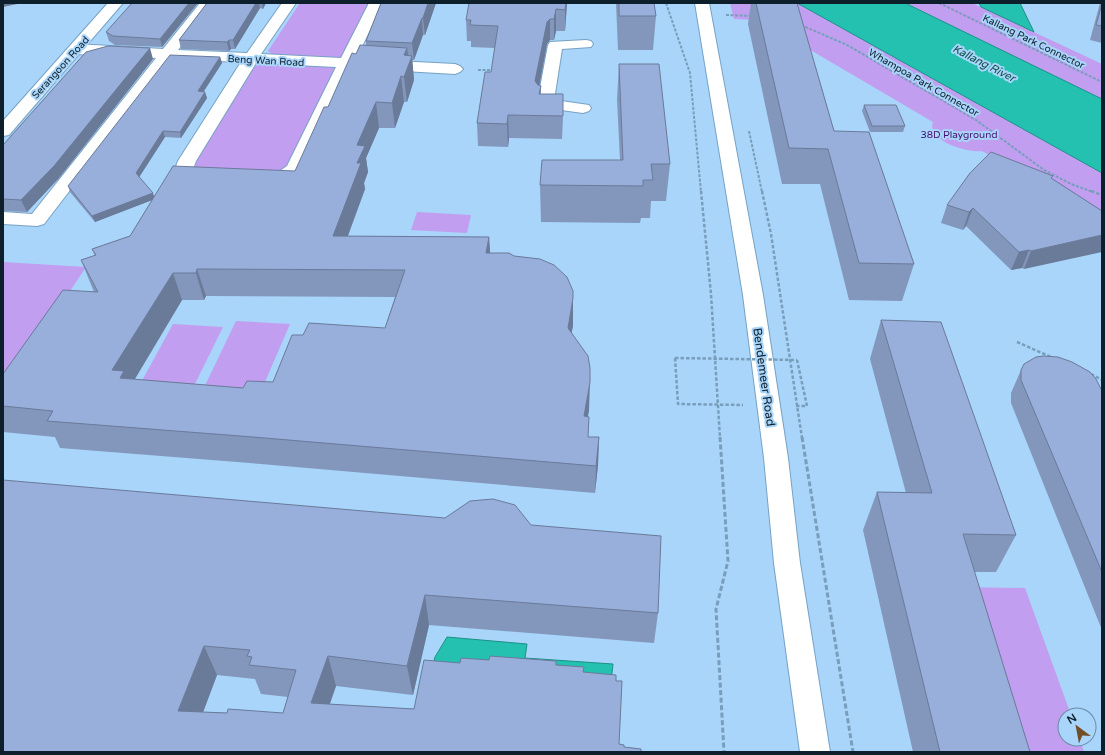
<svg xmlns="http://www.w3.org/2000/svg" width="1105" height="755" font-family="'Varela Round',sans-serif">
<rect width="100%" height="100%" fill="#a8d5f9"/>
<path fill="#c19ef0" d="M300 3H371L342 57 329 61 275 57 268 51Z
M730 3H797L1102 173V221L982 151C968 153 926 141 933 122L807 48 774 21 734 19Z
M905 3H972L1102 64V99Z
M257 63 339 67 286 172H198L194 167 196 159Z
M417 212 471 215 467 233 411 230Z
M3 262 86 267 3 392Z
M236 321 290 324 255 405 198 400Z
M173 324 223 327 191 392 138 388Z
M960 587 1025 588 1071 715H1065V739H1080L1084 752H1010Z"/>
<path fill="#24c1b0" stroke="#1d9088" d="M797 3H905L1102 99V173Z
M979 3H1020L1034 32 981 7Z
M447 637 527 644 525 658 613 664 610 691 429 682 435 657Z"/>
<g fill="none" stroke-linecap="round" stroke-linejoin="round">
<g stroke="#77a2c4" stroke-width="2">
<path id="minor" d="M200 3H214L178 50 247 53 282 3H296L261 54 341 58 369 3H383L356 59 455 64 460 66 463 69 460 72 455 74 352 68 300 173C288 182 274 190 258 186L255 182 258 178 274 175 287 166 336 67 256 63 196 161 193 169 195 170 214 175 217 179 214 183C199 186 184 182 175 169L178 161 241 62 171 59 44 224 37 226 3 224V212L32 214 156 58 76 54 71 52 68 49 71 46 76 44 163 49Z
M586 40 591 41 593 44 591 47 562 49 554 100 589 105 591 108 589 111 583 113 539 107 537 104 548 45 550 42Z"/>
</g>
<g stroke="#77a2c4" stroke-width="2">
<path id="major" d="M108 3H123L9 135 3 136V121Z
M695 3H709L763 295 788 458 800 563 830 752H800L774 563 764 458 743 295Z"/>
</g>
<path stroke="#799ebb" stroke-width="2" stroke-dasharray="3 1.5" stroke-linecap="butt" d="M666 3 690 73 701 192
M939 3 1102 82
M726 15 753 16
M801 25 847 45 976 120 1044 170 1071 184 1093 192
M478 70H495
M749 131 762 192"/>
<path stroke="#799ebb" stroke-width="2.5" stroke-dasharray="3.5 2" stroke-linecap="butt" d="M701 191 711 294 720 438
M762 191 771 234 802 438
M1091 191 1102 195
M1017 342 1051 357
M675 358 678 404 743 405
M1091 374 1102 380
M796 406H807L797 360"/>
<path stroke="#799ebb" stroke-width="3" stroke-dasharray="5 2.5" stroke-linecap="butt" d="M720 437 728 561 716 609 724 752
M802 437 853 752"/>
<use href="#minor" fill="#fff" fill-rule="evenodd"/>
<use href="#major" fill="#fff" fill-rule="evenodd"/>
<path stroke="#799ebb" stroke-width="2.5" stroke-dasharray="3.5 2" stroke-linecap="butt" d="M675 358 797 360"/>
</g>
<path fill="#8396bc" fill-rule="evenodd" d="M198 3 162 47 115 45 109 41 106 32Z
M207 3H266L263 9 260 8 235 49H231L229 51 181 49 179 40Z
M381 3H436L425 35H423L414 60H412L414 80 407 102H404L395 128H379L366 158 368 172 364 183 365 189 348 236 489 237 490 253 573 326 571 333 589 410 588 416V437H599L598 465 595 493 261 464 60 448 55 437 3 432V374L94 292 81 260 95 256 92 249 130 236 152 200 95 222 70 192 68 186 220 57 222 63 204 91 207 98 181 138 165 137 139 177 155 197 295 171 356 54 366 46V41ZM206 296 395 297 385 328 273 382 243 388 135 379 182 300H204Z
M567 3 565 31H556L554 40H550L547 44 539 86H541V94L563 117 562 139 509 138 508 147 478 146 477 123 491 72 495 48 471 47V41H467L466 20Z
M616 3H654L656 16 653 50H618Z
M751 3H797L834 131 914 264 902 301 849 300 820 184H782L748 24Z
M1100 3H1102V43L1090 40Z
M153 59 59 178 27 212 3 211V145Z
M619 64 670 164 666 201H651L650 218H641L640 223 541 222 540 185 620 160 617 99Z
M864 105 905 126 903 132H870L862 111Z
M1053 176 1051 178 1102 211 1024 269 1022 268 1011 270 966 226 963 230 941 223 947 205Z
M881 320 1016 535 996 572H974L1030 752H913L863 530 877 492 906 493 870 359Z
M1021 370 1102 391V630L1011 403V393Z
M445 518 531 525 658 613 654 643 429 625 413 695 336 686 330 704 414 709 460 663 556 665 616 681 619 744 624 747 3 752ZM217 675 255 679 261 694 288 697 283 713H227L203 712Z"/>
<path fill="#6a7a99" d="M3 3H22L3 7Z
M189 3H198L162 47 160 39Z
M256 3H259L260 8 235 49 233 40Z
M262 3H266L263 9Z
M428 3H436L425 35 423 18Z
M566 3H567L565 31V10Z
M556 9V31L554 40V19Z
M422 18 423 35 414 60 412 43Z
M550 19V40L547 44 536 104 535 81 547 22Z
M229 40 231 49 229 51 227 42Z
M150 48 153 59 59 178 27 212 21 200Z
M407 48 409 63 412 56 414 80 407 102 404 77V55Z
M220 57 222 63 200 97 198 91Z
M401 76 404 102 395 128 392 103Z
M205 92 207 98 181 138 180 132Z
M376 102 379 128 366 158 368 172 364 183 365 189 338 262 333 236 357 163V145Z
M508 115 509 138 508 147 507 124Z
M163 131 165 137 138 179 136 173Z
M153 193 155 199 95 222 92 216Z
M973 208 966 226 963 230 969 212Z
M1102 235V252L1024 269 1031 251Z
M489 237 491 264 486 253Z
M1029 250 1022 268 1011 270 1019 252Z
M197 269 206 296 204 300 196 273Z
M173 273 182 300 124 397 112 370Z
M573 298V326L567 355 568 328Z
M590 382 589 410 583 443 584 416Z
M599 437 598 465 595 493 596 466Z
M425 595 429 625 413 695 407 666Z
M204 646 217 675 193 739 178 711Z
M328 656 336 686 320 731 311 703Z"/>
<path fill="#98afdb" stroke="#6a7a99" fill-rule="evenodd" d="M132 3H189L160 39 113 36 106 32Z
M207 3H256L233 40H229L227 42 179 40Z
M381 3H428L423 18H422L412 43 366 41Z
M469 3H566L565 10 556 9 554 19H550L547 22 535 81 538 85 541 86 539 94H563V116L508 115 507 124 477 123 485 72H491L498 26 470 25 471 20H466Z
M619 3H654L656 16H619Z
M756 3H797L834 131 869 132 914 264 859 263 828 149 789 148Z
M1102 4V26L1096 25Z
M360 45 407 48 404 55 412 56 404 77 401 76 392 103 376 102 357 145 365 146 357 163H361L333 236 489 237 486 253H509L514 256 540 259 554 265 567 277 573 291V298L568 328 588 356 590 368V382L584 416 589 417 588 437H599L596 466 253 437 47 421 53 411 3 406V374L63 290 98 292 81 260 96 255 92 249 130 236 173 166 295 171 324 107H328L352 53 356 54ZM197 269 405 270 385 328 309 323 303 335H292L273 382 247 381 243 388 120 378 124 371 112 370 173 273H196Z
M108 46 150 48 54 166 21 200 3 199V145L86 52Z
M170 55 220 57 198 91 205 92 180 132 163 131 136 173 153 193 92 216 68 186Z
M619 64H659L670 164H651L653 180H643V186L540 185 542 160H623Z
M864 105H896L905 126H872Z
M991 152 1053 176 1051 178 1102 211V235L1031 251 1029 250 1019 252 973 208 969 212 947 205 970 173Z
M881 320 941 322 1016 535 963 534 1030 752H940L877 492 932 493Z
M1044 356 1058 357 1072 362 1090 372 1096 379 1102 391V572L1021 380V370L1024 364 1036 357Z
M3 480 445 518 470 501 493 499 515 505 531 525 661 536 658 613 425 595 407 666 328 656 311 703 414 709 424 660 460 663 461 658 489 660 490 656 556 661V665L584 667 583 672 616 675V681H622L619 744 624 745V747L641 749V752H3ZM204 646 250 650 247 656 252 657 249 665 296 670 283 713 228 709 227 713 178 711Z"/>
<g text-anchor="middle" stroke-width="4" stroke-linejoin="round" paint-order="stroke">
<g font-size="10" fill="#0e1f2c" stroke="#a8d5f9">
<text transform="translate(1034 41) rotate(26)" y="4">Kallang Park Connector</text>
<text transform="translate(266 60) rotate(3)" y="4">Beng Wan Road</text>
<text transform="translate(60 67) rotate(-48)" y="4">Serangoon Road</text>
<text transform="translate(924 82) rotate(30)" y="4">Whampoa Park Connector</text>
</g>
<g font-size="10" fill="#460e71" stroke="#a8d5f9">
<text x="959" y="138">38D Playground</text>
</g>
<g font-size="11" font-style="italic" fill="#0d4b44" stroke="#a8d5f9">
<text transform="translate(984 63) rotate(27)" y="4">Kallang River</text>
</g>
<g font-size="12" fill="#0e1f2c" stroke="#a8d5f9">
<text transform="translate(764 377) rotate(82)" y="4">Bendemeer Road</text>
</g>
</g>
<rect width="1105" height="755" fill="none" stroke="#0e1f2c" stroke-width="8"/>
<g transform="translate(1077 727) rotate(328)"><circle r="19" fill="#a8d5f9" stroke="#6a8ca7"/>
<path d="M0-3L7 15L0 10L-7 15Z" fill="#724d28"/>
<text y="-6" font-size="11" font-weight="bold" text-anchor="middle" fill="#0e1f2c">N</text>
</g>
</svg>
